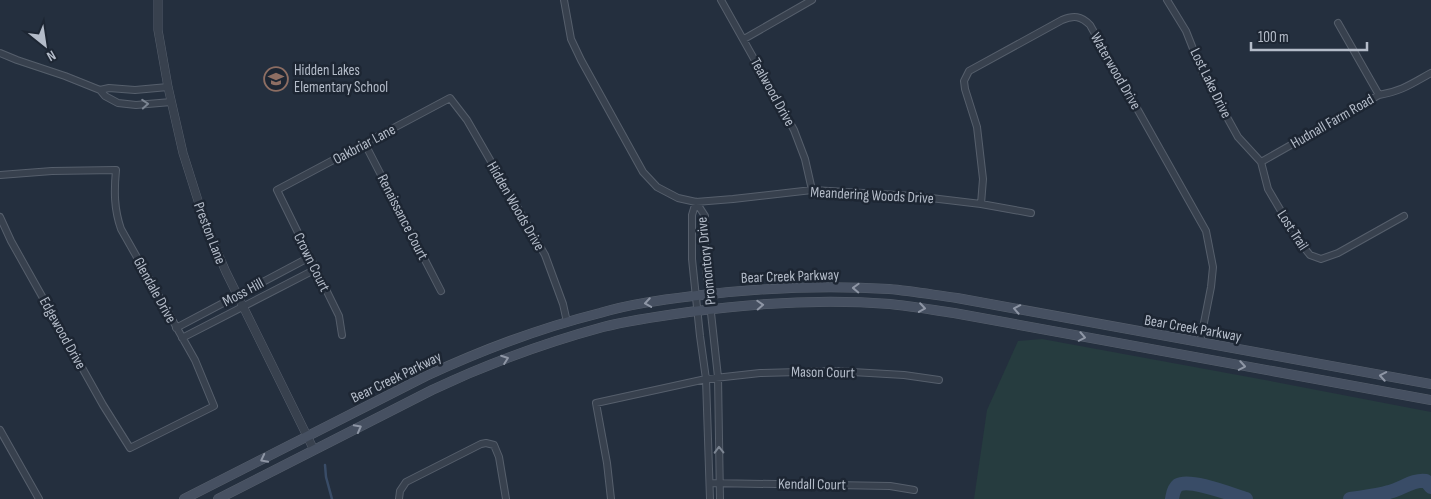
<svg xmlns="http://www.w3.org/2000/svg" width="1431" height="499" font-family="'Sofia Sans Condensed',sans-serif">
<rect width="100%" height="100%" fill="#242f3e"/>
<path fill="#263c3f" d="M1042 339 1265 380 1431 412V499H974L987 410 1018 341Z"/>
<g fill="none" stroke-linecap="round" stroke-linejoin="round">
<path stroke="#394c67" stroke-width="2.5" d="M325 465 326 477 332 499"/>
<path stroke="#394c67" stroke-width="14" d="M1172 499C1173 494 1173 489 1178 485 1190 478 1233 495 1246 499
M1350 499C1363 497 1376 496 1389 492 1402 489 1413 479 1426 481L1431 487"/>
<g stroke="#565f6c" stroke-width="8">
<path id="minor" d="M564 0 571 39 581 60 643 172 657 187 678 198 696 202 733 199 812 190 914 196 981 204 1031 213
M721 0 794 130 805 159 812 190
M1167 0 1186 31 1203 74 1238 137 1261 162 1268 189 1298 240 1310 255 1321 259 1338 253 1404 216
M1338 23 1379 95
M744 39 812 0
M0 53 17 60 65 76 100 90 105 96 118 103 136 105 171 102
M100 90 109 88 135 90 168 87
M365 144 441 291
M1261 162 1379 95C1402 91 1411 84 1431 73
M0 175 52 171 116 170C114 191 114 209 121 229L195 360 214 406 130 448 103 405 11 241 0 217
M696 202 705 216V258L718 377 720 499
M696 202 692 215V259L700 336 706 379 710 499
M981 204 983 179 977 127 965 89 964 81 969 71 1062 20C1074 15 1081 16 1090 25L1206 231 1213 267 1211 287 1200 343
M176 328 310 257
M342 335 339 316 277 190 450 98 467 120 545 255 563 304 567 322
M182 338 316 269
M0 430 39 499
M710 483 890 486 914 490
M399 499 400 491 406 482 481 444 486 443 494 445 499 457 506 499
M611 499 607 463 596 403 706 379 760 373 835 371 904 375 939 380"/>
</g>
<g stroke="#565f6c" stroke-width="9">
<path id="tertiary" d="M158 0V30L168 87 183 153 206 226 226 272 314 450"/>
</g>
<g stroke="#565f6c" stroke-width="10">
<path id="secondary" d="M184 499 426 376C482 350 540 328 600 313 630 304 661 300 693 296 758 288 824 285 889 289 912 291 934 295 957 298L1431 384
M218 499 432 390C487 364 544 343 603 327 631 320 660 316 689 312 755 303 824 299 890 304 911 306 933 310 954 313L1431 400"/>
</g>
<use href="#minor" stroke="#38414e" stroke-width="6"/>
<use href="#tertiary" stroke="#38414e" stroke-width="8"/>
<use href="#secondary" stroke="#465061" stroke-width="9"/>
</g>
<defs><path id="oneway-chevron" d="M-2-3.5L2.5 0L-2 3.5" fill="none" stroke-width="1.6" stroke-linecap="round" stroke-linejoin="round" transform="scale(1.25)"/></defs>
<g stroke="#7c8592">
<use href="#oneway-chevron" transform="translate(145 104) rotate(-4)"/>
<use href="#oneway-chevron" transform="translate(719 450) rotate(-91)"/>
</g>
<g stroke="#8e96a5">
<use href="#oneway-chevron" transform="translate(856 288) rotate(-178)"/>
<use href="#oneway-chevron" transform="translate(648 303) rotate(171)"/>
<use href="#oneway-chevron" transform="translate(760 305) rotate(-3)"/>
<use href="#oneway-chevron" transform="translate(922 308) rotate(8)"/>
<use href="#oneway-chevron" transform="translate(1017 309) rotate(-169)"/>
<use href="#oneway-chevron" transform="translate(1082 337) rotate(11)"/>
<use href="#oneway-chevron" transform="translate(505 359) rotate(-20)"/>
<use href="#oneway-chevron" transform="translate(1242 366) rotate(10)"/>
<use href="#oneway-chevron" transform="translate(1383 376) rotate(-170)"/>
<use href="#oneway-chevron" transform="translate(358 428) rotate(-28)"/>
<use href="#oneway-chevron" transform="translate(264 459) rotate(153)"/>
</g>
<defs>
<g id="school-ring" transform="scale(1.25)"><circle r="9.5" fill="#1d2633" stroke="#8d6e63" stroke-width="1.5"/><path d="M0-5L7-2L0 1L-7-2ZM-4 1L0 2.5L4 1V4Q0 6-4 4Z" fill="#8d6e63"/></g>
</defs>
<g fill-rule="evenodd">
<use href="#school-ring" x="276" y="79"/>
</g>
<g text-anchor="middle" stroke-width="5" stroke-linejoin="round" paint-order="stroke">
<g font-size="15" fill="#b4bcc9" stroke="#1d2633" text-anchor="start">
<text x="294" y="75">Hidden Lakes<tspan x="294" dy="17">Elementary School</tspan></text>
</g>
<g font-size="15" fill="#b4bcc9" stroke="#1d2633">
<text transform="translate(1116 71) rotate(60)" y="5">Waterwood Drive</text>
<text transform="translate(1211 83) rotate(64)" y="5">Lost Lake Drive</text>
<text transform="translate(773 92) rotate(61)" y="5">Tealwood Drive</text>
<text transform="translate(1332 121) rotate(-30)" y="5">Hudnall Farm Road</text>
<text transform="translate(364 144) rotate(-28)" y="5">Oakbriar Lane</text>
<text transform="translate(872 195) rotate(3)" y="5">Meandering Woods Drive</text>
<text transform="translate(516 206) rotate(60)" y="5">Hidden Woods Drive</text>
<text transform="translate(403 217) rotate(63)" y="5">Renaissance Court</text>
<text transform="translate(1293 230) rotate(57)" y="5">Lost Trail</text>
<text transform="translate(210 233) rotate(69)" y="5">Preston Lane</text>
<text transform="translate(706 261) rotate(-96)" y="5">Promontory Drive</text>
<text transform="translate(312 262) rotate(64)" y="5">Crown Court</text>
<text transform="translate(790 276) rotate(-2)" y="5">Bear Creek Parkway</text>
<text transform="translate(155 290) rotate(61)" y="5">Glendale Drive</text>
<text transform="translate(243 292) rotate(-28)" y="5">Moss Hill</text>
<text transform="translate(1193 328) rotate(10)" y="5">Bear Creek Parkway</text>
<text transform="translate(63 333) rotate(61)" y="5">Edgewood Drive</text>
<text transform="translate(823 372) rotate(1)" y="5">Mason Court</text>
<text transform="translate(396 377) rotate(-26)" y="5">Bear Creek Parkway</text>
<text transform="translate(812 484) rotate(1)" y="5">Kendall Court</text>
</g>
</g>
<g transform="translate(45 45) rotate(150)" stroke="#1d2633" stroke-width="4" paint-order="stroke">
<path d="M0-4L9 19L0 12L-9 19Z" fill="#b4bcc9"/>
<text y="-8" font-size="14" font-weight="bold" text-anchor="middle" fill="#b4bcc9">N</text>
</g>
<path d="M1251 42v8h116v-8" fill="none" stroke="#b4bcc9" stroke-width="2.5"/>
<text x="1258" y="42" font-size="15" fill="#b4bcc9" stroke="#1d2633" stroke-width="4" paint-order="stroke">100 m</text>
</svg>
